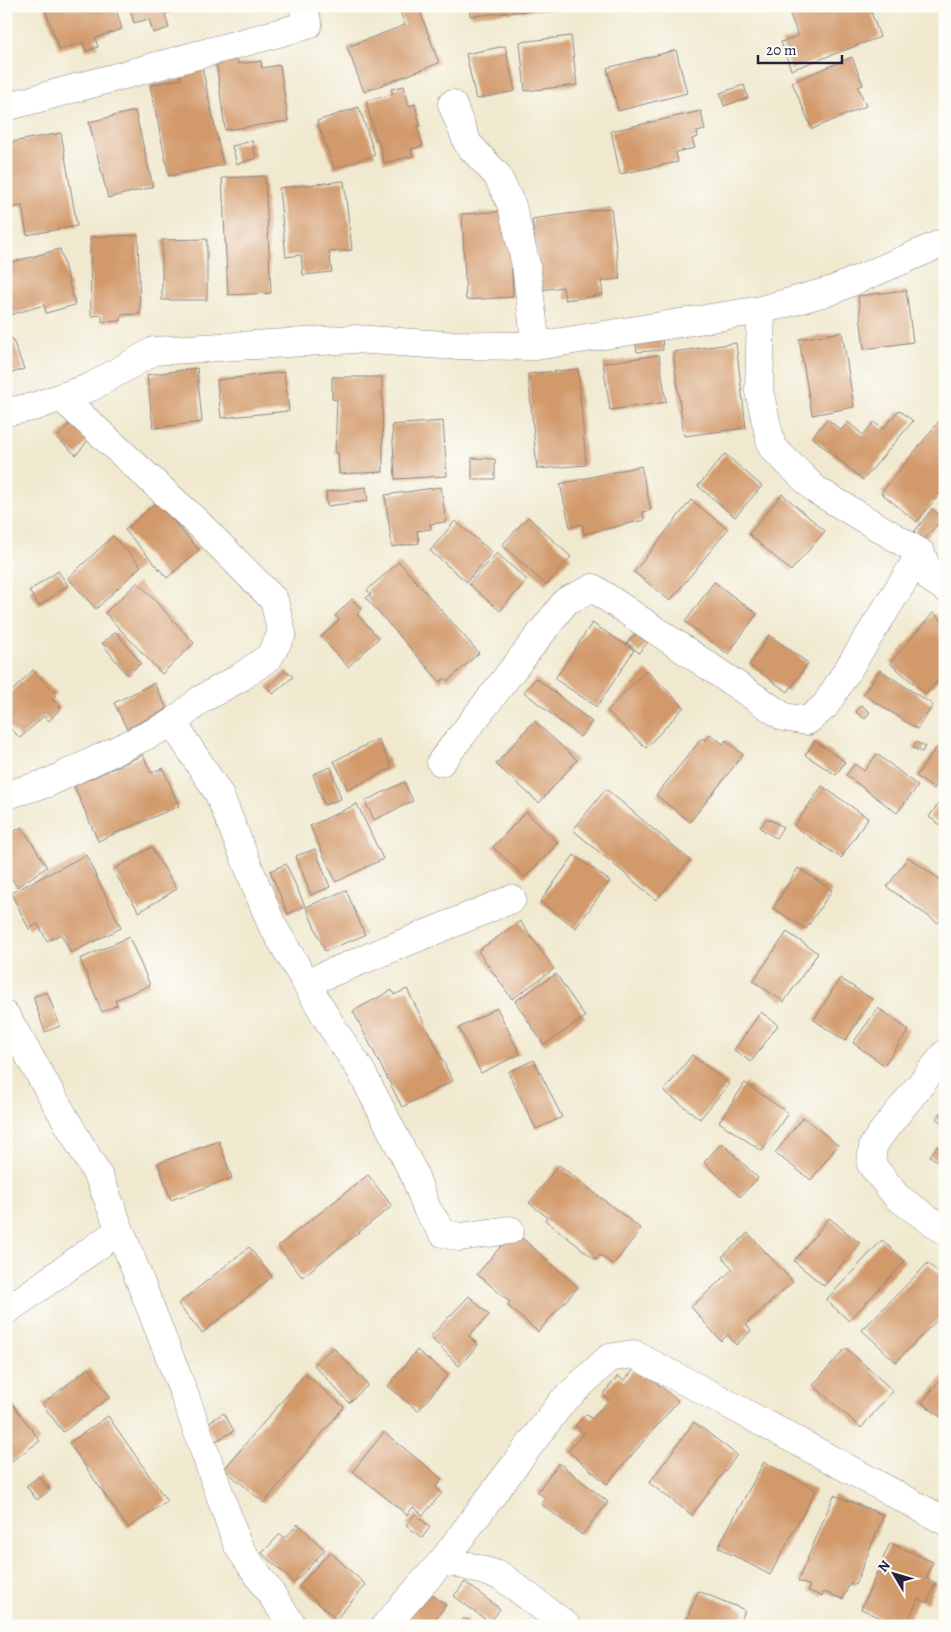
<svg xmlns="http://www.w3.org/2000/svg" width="951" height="1632" font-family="Alegreya,serif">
<rect width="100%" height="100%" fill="#fdfcf7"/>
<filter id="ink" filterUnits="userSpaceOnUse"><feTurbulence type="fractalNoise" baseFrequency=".02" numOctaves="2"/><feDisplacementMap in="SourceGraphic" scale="10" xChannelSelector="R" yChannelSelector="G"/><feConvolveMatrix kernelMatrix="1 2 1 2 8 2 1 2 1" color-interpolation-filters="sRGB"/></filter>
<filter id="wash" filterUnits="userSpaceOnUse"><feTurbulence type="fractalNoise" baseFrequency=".0096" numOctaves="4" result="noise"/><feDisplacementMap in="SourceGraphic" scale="20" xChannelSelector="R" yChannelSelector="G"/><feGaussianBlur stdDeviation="1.12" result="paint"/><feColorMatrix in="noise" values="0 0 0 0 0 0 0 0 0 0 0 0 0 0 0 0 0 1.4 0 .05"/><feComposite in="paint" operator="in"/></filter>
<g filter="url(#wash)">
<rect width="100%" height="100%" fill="#f0e9cf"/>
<g id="blocks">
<path fill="#d2996b" d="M44 6H115L122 29 95 38 98 47 86 51 83 42 59 50Z
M129 6H184V8L165 14 169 28 153 33 149 19 134 23Z
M398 6H418L439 63 364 92 347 47 405 25Z
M469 6H564V8L470 16Z
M787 6H869L880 37 791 70 781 42 798 36Z
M571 36 577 85 525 91 520 42Z
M505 46 515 91 476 99 466 54Z
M676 50 687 93 618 111 607 68Z
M852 57 863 85 858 87 866 106 812 129 792 82Z
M237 58 238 64 261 61 262 68 280 65 288 121 225 130 216 61Z
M202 67 223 165 169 176 150 85 181 79 179 71Z
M744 85 748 98 724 106 720 93Z
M404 86 409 106 415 104 420 126H417L423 146 411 149 413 156 384 163 378 139 376 140 366 101 393 94 391 89Z
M359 107 375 155 334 169 317 121Z
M135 111 153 187 108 198 89 122Z
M701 111 705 130 697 132 698 137 692 139 695 148 676 152 678 162 620 174 611 131Z
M61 133 77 226 27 235 22 206 10 208 6 187V143Z
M252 141 256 158 237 164 232 146Z
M265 176 271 293 228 295 222 178Z
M344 181 352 250 329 252 332 272 303 275 301 255 286 257 279 188Z
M611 208 620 279 601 281 603 295 565 300 563 287 541 290 532 219Z
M509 211 513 297 466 300 462 214Z
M138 235 140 314 121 315V321L102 322V315L91 316 90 237Z
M207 239V300H162V240Z
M60 249 75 305 46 313 44 305 10 315 6 302V264Z
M906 290 913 342 864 349 858 296Z
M842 332 854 407 812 415 799 339Z
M662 335 663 350 637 352 635 337Z
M12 338 24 369 6 375V340Z
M736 343 746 428 684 436 673 352Z
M659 355 666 402 610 410 603 363Z
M197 368 202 422 153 428 147 375Z
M578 369 586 465 537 469 528 374Z
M284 372 289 411 221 418 217 380Z
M332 377H382L383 472 339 474 338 453H335L337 400 332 399Z
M899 410 913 421 863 480 812 437 827 419 841 430 848 422 863 435 874 422 883 429Z
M940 420 945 424V487L917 522 881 493Z
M443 421 447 476 395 479 392 425Z
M71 422 90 438 76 455 57 438Z
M725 454 762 486 735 517 698 486Z
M472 458 495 459V479H472Z
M641 466 651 510 643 512 644 520 584 534 582 524 570 527 560 484Z
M366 487 368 501 327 506 326 492Z
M441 487 446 522 430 524 431 529 417 531 419 543 392 547 385 495Z
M782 494 825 531 791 571 749 534Z
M691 500 728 529 670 601 634 572Z
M157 502 199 550 167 578 125 530Z
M932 509 943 518 924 540 914 532Z
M528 517 571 557 546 585 502 545Z
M455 521 492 552 467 582 430 551Z
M113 536 141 566 96 609 68 578Z
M497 553 527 580 500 611 469 584Z
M399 562 479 653 448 681 445 678 440 682 366 598 371 594 367 590Z
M58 571 68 585 39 606 29 591Z
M138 582 194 643 162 674 105 613Z
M714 582 757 614 728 654 685 622Z
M352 599 362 609 357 614 379 638 348 667 321 637 339 620 335 616Z
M933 613 945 623V672L926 694 890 663Z
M592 623 634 650 597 707 555 679Z
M638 631 649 641 639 653 627 643Z
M116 632 141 663 127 675 102 643Z
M769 635 808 663 788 692 749 665Z
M33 670 57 694 52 699 61 708 49 721 44 716 20 738 6 724V697Z
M286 670 293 677 273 694 267 687Z
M646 670 684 707 646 748 607 711Z
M880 670 933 705 917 729 863 694Z
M536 678 592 722 580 737 524 692Z
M154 683 167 709 127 729 114 703Z
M861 705 870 712 865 719 856 712Z
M534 721 577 760 539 803 496 764Z
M710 734 723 744 726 740 743 755 690 822 656 795 702 738 705 741Z
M378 739 392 768 348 790 334 761Z
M815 741 845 762 836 775 805 755Z
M916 742 925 746 922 752 913 748Z
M937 747 945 753V775L934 789 916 776Z
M877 754 918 786 897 813 846 775 855 764 864 771Z
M143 755 151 773 163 768 179 806 98 841 74 786Z
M331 767 341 799 324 805 313 774Z
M404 782 413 801 374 820 365 801Z
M822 786 868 818 841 858 794 826Z
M606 789 690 860 656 900 573 830Z
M945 794V828L929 817Z
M357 804 383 859 336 882 310 826Z
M526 812 558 843 525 877 493 847Z
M767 818 783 827 776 838 760 828Z
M22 827 47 867 17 887 6 870V836Z
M151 847 177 889 139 912 113 870Z
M315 849 330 887 311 895 296 856Z
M86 855 121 928 71 953 61 934 47 941 38 924 29 929 11 893Z
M574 855 610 881 576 928 540 902Z
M908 857 945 883V914L938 923 887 887Z
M286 864 305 906 288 914 270 871Z
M798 868 832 890 806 929 773 908Z
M346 890 365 935 325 951 306 907Z
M520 921 554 969 512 999 478 951Z
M787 932 818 953 784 1002 753 981Z
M129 937 150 985 115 1000 117 1005 102 1012 80 959Z
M556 974 585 1017 544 1045 515 1001Z
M840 978 872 999 845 1041 814 1020Z
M407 989 453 1081 402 1107 353 1011 392 990 394 995Z
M47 992 60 1026 45 1032 33 997Z
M497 1008 520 1054 481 1073 459 1028Z
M878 1008 909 1030 884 1065 853 1043Z
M761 1012 778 1025 751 1062 734 1050Z
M692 1055 729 1084 700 1119 664 1091Z
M534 1060 562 1117 536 1129 508 1072Z
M745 1083 788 1113 762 1151 719 1122Z
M944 1110 945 1121 942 1124 936 1118Z
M803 1117 838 1145 811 1180 775 1153Z
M219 1141 232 1178 171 1200 158 1163Z
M722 1143 758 1178 740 1197 704 1162Z
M937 1146 945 1153V1158L941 1164 930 1156Z
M559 1165 641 1229 613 1265 600 1255 596 1260 545 1220 547 1217 529 1203Z
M368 1175 392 1206 302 1277 278 1246Z
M829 1218 860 1243 824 1286 794 1261Z
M514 1231 578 1287 538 1332 507 1305 510 1302 477 1274Z
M748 1233 793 1282 746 1324 751 1331 736 1345 728 1335 721 1341 691 1307 733 1269 722 1257Z
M882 1240 905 1261 849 1321 826 1300Z
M249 1247 272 1277 202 1333 178 1304Z
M928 1263 945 1279V1312L896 1362 862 1330Z
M469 1296 489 1315 469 1336 478 1345 459 1366 430 1337Z
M333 1347 368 1385 349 1403 314 1365Z
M846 1348 893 1391 861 1428 813 1385Z
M417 1350 448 1375 418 1411 388 1386Z
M637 1366 678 1401 607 1484 568 1451 584 1433 575 1426 586 1414 592 1419 609 1400 603 1394 618 1376 624 1381Z
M89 1368 110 1397 63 1432 42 1404Z
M945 1373V1420L922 1403Z
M305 1374 344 1407 264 1503 224 1469Z
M6 1395 40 1441 6 1465Z
M224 1413 234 1431 216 1441 206 1424Z
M108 1416 167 1501 128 1528 69 1443Z
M694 1422 737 1455 692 1515 649 1483Z
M384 1432 442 1479 436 1487 442 1493 423 1515 413 1507 407 1515 353 1471Z
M764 1462 816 1490 770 1575 718 1547Z
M559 1463 608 1502 582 1535 541 1504 546 1498 537 1492Z
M39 1476 50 1490 37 1500 26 1486Z
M834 1495 884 1515 855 1585 850 1583 843 1599 824 1592 822 1596 808 1591 810 1586 798 1581Z
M415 1514 430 1527 422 1538 406 1525Z
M298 1524 325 1550 294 1583 262 1553 280 1534 285 1538Z
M890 1543 933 1562 926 1578 936 1583 927 1603 918 1599 906 1626H899L861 1609Z
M330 1552 366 1585 336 1619 299 1586Z
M465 1582 500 1609 490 1623 454 1596Z
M426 1590 446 1605 430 1626H398Z
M698 1591 745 1610 739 1626H684Z
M464 1618 475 1626H458Z"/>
</g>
</g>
<g filter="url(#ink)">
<use href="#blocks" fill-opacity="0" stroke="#898685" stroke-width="1"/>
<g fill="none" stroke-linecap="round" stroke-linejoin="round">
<g stroke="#898685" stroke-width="29">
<path id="street" d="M452 104 468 144 497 175 512 206 526 265 536 346
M6 107 308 25 303 6
M761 310 759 391 772 447 816 490 921 553 931 579 945 588
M6 412 33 407 91 387 154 351 355 339 444 345 536 346 761 310 833 290 945 242
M173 723 219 794 271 923 332 1027 360 1069 414 1174 427 1209 443 1233 460 1237 510 1230
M441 762 566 601 593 588 784 717 807 721 825 706 921 553
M6 795 48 783 173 723 200 700 241 677 269 657 282 634 274 600 199 524 61 397
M306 983 512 899
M6 1016 100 1179 185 1396 238 1546 293 1626
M945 1054 883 1131 873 1146 871 1164 897 1197 945 1231
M6 1311 120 1230
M444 1559 501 1576 567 1626
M385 1626 444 1559 562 1402 609 1358 633 1354 719 1399 945 1521"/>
</g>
<use href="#street" stroke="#fff" stroke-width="28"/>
</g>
</g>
<rect width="951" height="1632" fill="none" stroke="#fdfcf7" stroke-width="25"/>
<g transform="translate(894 1574) rotate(308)" stroke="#fdfcf7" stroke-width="4" paint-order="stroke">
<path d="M0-4L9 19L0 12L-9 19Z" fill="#22223b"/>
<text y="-8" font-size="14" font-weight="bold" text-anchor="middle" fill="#22223b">N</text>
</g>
<path d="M758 55v8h84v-8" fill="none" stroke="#22223b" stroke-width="2.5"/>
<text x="766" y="55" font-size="15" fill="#22223b" stroke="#fdfcf7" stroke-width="4" paint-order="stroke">20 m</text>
</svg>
